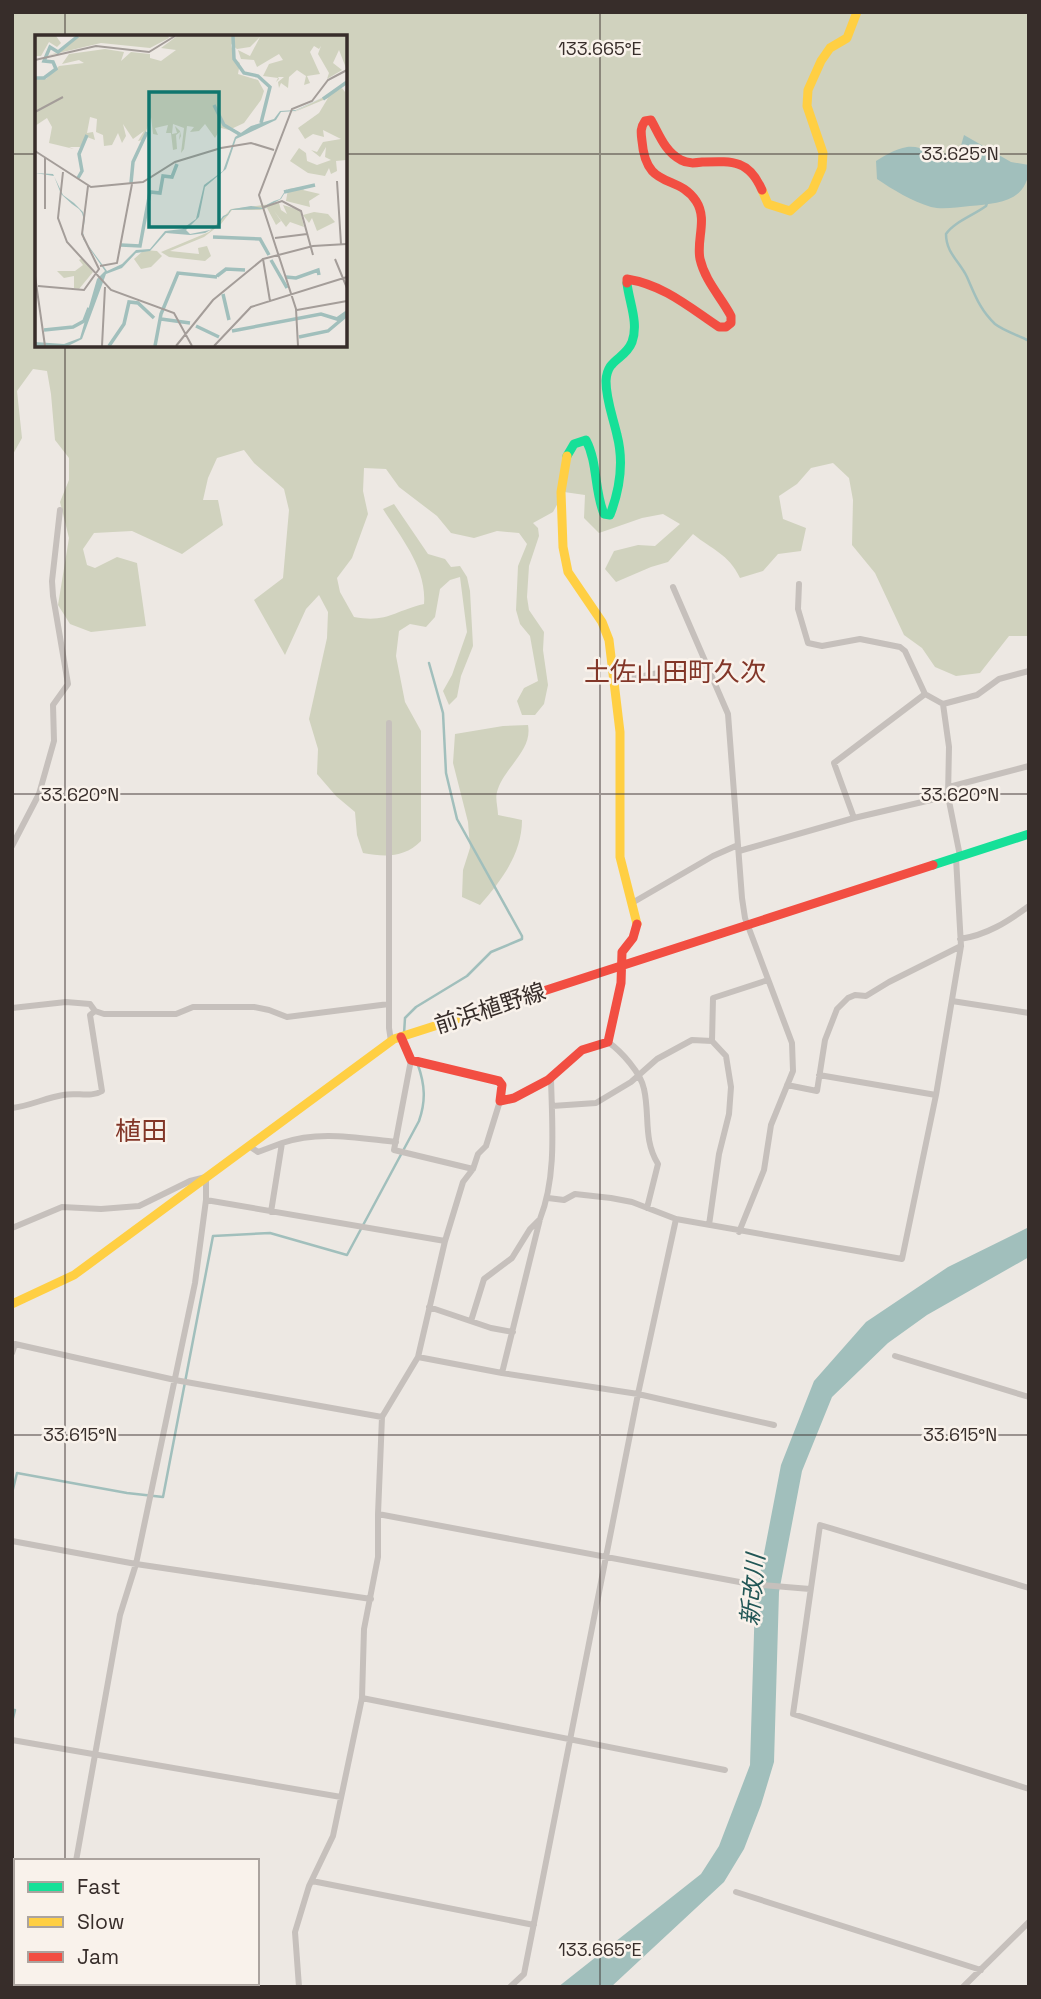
<svg xmlns="http://www.w3.org/2000/svg" width="1041" height="1999" font-family="'Space Grotesk','Noto Sans JP',sans-serif">
<rect width="100%" height="100%" fill="#ede8e3"/>
<path fill="#d0d2be" fill-rule="evenodd" d="M12 12H1029L1027 636H1009L980 673 956 676 935 667 922 648 904 635 875 573 852 545 853 500 849 478 833 463 811 468 797 484 779 496 783 519 806 528 801 551 778 554 763 571 740 578C728 553 712 550 693 534L668 562 651 567 616 582 605 569 614 551 638 545 655 546 680 524 663 514 642 518 599 533 584 518 585 495 564 492 553 512 533 523 538 528 539 536 529 566 527 597 529 610 544 632 543 650 548 685 544 704 535 715H522L517 701 524 688 538 681 530 636 520 624 516 610 518 566 527 544 519 533 497 531 474 538 451 533 437 516 399 487 386 469 364 468 363 491 368 514 352 558 337 578 340 592 354 617C387 623 394 611 424 604 427 568 401 538 383 509L394 504 428 554 445 559 451 567 460 566 467 577 470 591 473 646 461 676 457 697 449 705 443 691 452 675 467 632 460 577 450 580 440 589 435 617 426 627 410 624 399 631 396 656 405 702 421 731V841C404 858 385 857 363 853L357 835 355 812 336 796 317 774 318 749 309 719 327 638 328 612 319 595 306 609 285 655 254 600 283 578 289 510 284 489 254 463 244 450 217 458 208 478 203 500H218L223 525 182 554 132 531 94 533 83 549 87 565 95 568 117 557 137 563 146 626 91 632 70 624 58 605 69 538 60 502 69 480V458L55 440 51 394 47 371 33 369 17 391 22 438 12 456ZM37 37H345V345H37Z
M528 725C533 751 503 768 497 792 495 798 498 808 498 815L522 820C522 854 501 881 480 905L462 897 463 870 470 848 468 822 453 763 455 734 503 726Z"/>
<path fill="#a1bfbc" d="M964 135 1011 162 1029 165C1029 202 999 203 970 206 957 207 943 210 931 207 912 201 893 190 877 179L876 161C886 155 895 149 907 147 930 145 933 163 960 149Z
M1029 1227V1257L927 1315 888 1343 832 1397 802 1471 779 1592 774 1762 761 1805 744 1849 724 1882 611 1987H558L701 1874 719 1846 750 1765 755 1600 781 1465 814 1381 866 1322 948 1267Z"/>
<g fill="none" stroke-linecap="round" stroke-linejoin="round">
<path stroke="#a1bfbc" stroke-width="2.5" d="M987 203 986 206C974 215 954 222 946 234 946 253 960 262 967 277 975 295 980 310 995 324 1004 331 1018 335 1029 341
M404 1034 405 1018 416 1007 467 976 491 952 522 939V936L457 819 446 773 443 713 429 663
M12 1493 17 1473 127 1493 163 1497 213 1236 270 1233 347 1255 419 1121C426 1101 425 1085 418 1065
M12 1710H15L12 1722"/>
<path stroke="#c6c0bc" stroke-width="6" d="M799 584 798 609 808 643 822 646 860 639 900 647 905 651 925 694
M673 587 728 714 742 898 745 918 792 1043 793 1071 771 1125 764 1170 739 1232
M614 682 707 663
M943 704 949 747 948 796 960 856
M389 723V1028L391 1041
M949 787 1029 766
M854 818 834 763 925 694 943 704 977 695 999 679 1029 671
M12 846 39 794 54 741 53 705 68 684 53 596 52 581 60 510
M739 851 854 818 948 796
M632 903 713 856 738 845
M960 939C987 935 1007 922 1029 906
M952 1001 1029 1013
M12 1008 66 1002 90 1004 95 1011 104 1014H176L193 1007H254L269 1010 287 1017 389 1004
M608 1042C621 1051 641 1073 644 1089 650 1115 643 1140 658 1164L647 1208
M411 1060 394 1150 473 1169
M819 1075 936 1095
M787 1085 817 1091 825 1040 837 1009 848 998 855 995 866 996 889 982 961 946
M552 1106 596 1103 631 1082 657 1059 692 1040 712 1041 713 998 768 980
M12 1108C30 1106 45 1098 63 1095 76 1092 91 1098 102 1091L90 1015 95 1011
M282 1143C319 1130 357 1138 396 1142
M249 1146 258 1152 282 1143 271 1212
M548 1198 564 1200 575 1194 611 1198 632 1202 676 1219 902 1259 936 1095 961 946 956 858
M206 1200 445 1241
M709 1225 719 1154 729 1114 731 1087 726 1056 712 1041
M12 1228 62 1207 101 1209 139 1206 190 1181 206 1177V1200L195 1283 136 1564 120 1615 76 1861
M429 1307 491 1328 513 1332
M471 1321 484 1279 512 1258 530 1229 540 1219
M12 1353 15 1344 175 1380 382 1417
M895 1356 1029 1397
M418 1357 445 1241 463 1182 473 1169 478 1154 486 1146 500 1101
M502 1373 540 1219C557 1176 552 1124 551 1078
M774 1425 638 1394 502 1373 418 1357 382 1417 378 1514 750 1584 810 1589
M12 1541 136 1564 371 1599
M1029 1588 820 1525 793 1714 1029 1789
M362 1698 725 1770
M12 1740 341 1797
M312 1881 534 1925
M736 1892 981 1970
M53 1987V1983
M299 1987 295 1932 309 1886 333 1836 362 1698 364 1629 378 1557V1514
M510 1987 524 1974 638 1394 676 1219
M963 1987 1029 1922"/>
<path stroke="#16e098" stroke-width="9" d="M567 456 574 444 586 440C598 463 594 490 604 514L610 515C620 489 624 462 617 435 613 417 606 400 606 381 607 358 625 360 632 342 639 323 629 302 627 283
M933 865 1029 834"/>
<path stroke="#ffcf43" stroke-width="9" d="M762 190 768 204 790 211 812 191 822 168 823 153 807 106 808 90 821 61 830 48 847 38 857 12
M567 456 561 492 563 547 568 572 602 622 609 640 620 732V857L637 924
M12 1304 74 1275 394 1039 466 1016"/>
<path stroke="#f24e42" stroke-width="9" d="M627 283V279C664 285 689 307 719 327H726L731 323V316C721 297 705 281 700 259 696 240 708 219 696 201 678 173 646 191 642 141 641 133 640 128 645 121L651 120C659 134 665 152 681 160 688 164 695 163 703 162 733 161 749 160 762 190
M466 1016 933 865
M401 1037 411 1060 499 1081 502 1085 500 1101 514 1098 548 1080 582 1050 608 1042 621 983 622 952 633 938 637 924"/>
</g>
<path fill="none" stroke="#372d2a" stroke-width="2" stroke-opacity="0.45" d="M65 12V37M600 12V1987M12 154H37M345 154H1029M65 345V1861M12 794H1029M12 1435H1029M65 1983V1987"/>
<g text-anchor="middle" stroke-width="5" stroke-linejoin="round" paint-order="stroke">
<g font-size="23" fill="#372d2a" stroke="#f9f2eb">
<text transform="translate(490 1008) rotate(-18)" y="8">前浜植野線</text>
</g>
<g font-size="24" font-style="italic" fill="#225756" stroke="#f9f2eb">
<text transform="translate(753 1590) rotate(-85)" y="8">新改川</text>
</g>
<g font-size="26" fill="#823628" stroke="#f9f2eb">
<text x="675" y="681">土佐山田町久次</text>
<text x="141" y="1140">植田</text>
</g>
</g>
<g transform="translate(35 35)">
<rect width="312" height="312" fill="#ede8e3"/>
<path d="M0 1H21L26 8 22 12 14 7 6 21H0ZM45 1H133L134 3 115 13 66 8 11 21 24 17ZM142 1H311V33L304 15 298 28 307 35 292 44 294 38 283 19 286 11 284 14 279 11 275 17 285 39 272 41 275 48 269 50 271 41 262 35 254 42 253 53 246 48 244 53 243 47 249 42H243L244 44 241 47 243 43 228 41 234 29 248 25 244 19 222 32 219 25 206 24 203 15 215 21 225 2 215 12 202 14 196 9 199 23 205 28 203 39 223 45 229 56 226 65 209 88 194 95 186 93 180 103 170 89 164 96 155 97 159 92 152 91 149 114 146 118 149 93 138 89 137 99 142 98 140 91 145 96 146 101 144 105 145 97 141 100 142 114 138 115 136 98H131L133 90 120 93 123 100 118 99 116 82 108 105 103 106 109 96 98 104 88 89 91 101 87 108 83 98 77 110 69 111 68 100 61 97 62 84 55 82 52 98 58 97 60 105 52 102 45 112H34L39 114 14 108 17 92 12 83 0 91V44H11L24 31 49 28 44 25 27 29 34 19 70 14 89 17 86 26 96 17 115 19V23L126 26 141 15 126 13ZM311 50V125L301 126 302 136 296 139 294 133 290 141 273 138 255 126 264 113 271 118 272 126 282 130 296 125 290 122 291 112 285 122 276 115 282 117 288 107 306 104 288 95 289 102 278 99 270 104 263 93 284 78 293 63 257 78 307 53 310 57ZM273 151 268 155 285 159 274 166 275 172 251 166 253 154ZM244 168 246 175 252 179 248 170 265 175 269 192 255 187 251 192 239 176 246 186 241 190 232 173 225 175H197L186 189 169 202 135 216 164 219 163 213 172 211 176 221 170 226 134 222 126 217 174 197 196 174ZM279 177 293 179 300 187 282 196 277 183 274 188 268 180ZM109 215 122 216 127 221 116 232 106 234 99 224ZM47 223 58 237 44 254 39 253V241L29 243 22 236H40L48 230 44 225Z" fill="#d0d2be"/>
<path d="M293 60 260 76 246 77 241 85 201 104 191 134 170 152 164 182 151 195 155 199 175 195 181 191 188 181 193 179 195 175 198 174 216 171 228 173 233 169 239 166 245 164 250 156 252 154 246 164 228 174 196 175 193 180 189 182 181 192 170 198 155 200 131 198 115 216 101 218 87 233 71 239 47 304 33 311H0V307L29 309 45 303 62 244 70 236 48 204V197L49 185 47 178 44 174 37 169 26 159 19 141 0 138 18 139 28 160 39 168 48 177 50 183 48 197 50 206 72 236 87 229 101 215 115 214 130 196 147 194 161 184 169 150 188 136 200 102 216 91 239 84 245 76 261 75Z" fill="#a1bfbc"/>
<path fill="none" stroke="#a1bfbc" stroke-width="3.5" d="M198 1 199 24 209 38 223 41 235 52 226 88M0 43H9L21 34 18 27 9 26 15 12 23 17 43 1M288 64 312 47M179 70 189 90 206 100M43 143 47 136 44 119 52 100M96 148 98 127 112 97M249 157 280 150M178 202 225 204 234 220M86 210 105 211 115 157 125 158 128 141 137 142 142 129M236 225 252 253M182 241 191 234 210 235M251 242 261 243 283 235 284 240M188 259 194 285M126 284 155 288M161 291 184 302M9 295 38 292 49 286 54 273M197 296 286 279 302 284 312 277M264 302 293 296 312 280M74 311 89 289 94 267 103 268 119 283M120 311 126 279 143 238 182 242"/>
<path fill="none" stroke="#a49d99" stroke-width="2" d="M0 25 61 11 114 17 140 1M0 77 28 62M0 116 56 152 108 147 140 127 186 113 216 108 239 115M10 122V174M28 137 23 183 32 207 76 255 139 278 157 311M302 146 306 209M229 172 247 166 266 176 278 220M240 203 272 199M300 224 312 253M65 231 82 228 97 149M0 241 10 311M3 251 49 255 64 234 47 199 53 151M235 266 228 224 278 211 312 209M262 275 312 266M67 311 70 252M141 311 178 265 228 224M179 311 216 272 312 242M263 311 261 274 224 160 257 74 277 66 293 45 312 35"/>
<path fill="#0f766e" fill-opacity="0.15" stroke="#0f766e" stroke-width="3.5" d="M114 57H184V192H114Z"/>
<rect width="312" height="312" fill="none" stroke="#372d2a" stroke-width="3.5"/>
</g>
<g font-size="18" text-anchor="middle" fill="#372d2a" stroke="#f9f2eb" stroke-width="5" stroke-linejoin="round" paint-order="stroke">
<text x="600" y="55">133.665°E</text>
<text x="960" y="160">33.625°N</text>
<text x="80" y="801">33.620°N</text>
<text x="960" y="801">33.620°N</text>
<text x="80" y="1441">33.615°N</text>
<text x="960" y="1441">33.615°N</text>
<text x="600" y="1956">133.665°E</text>
</g>
<rect width="1041" height="1999" fill="none" stroke="#372d2a" stroke-width="28"/>
<rect x="14" y="1859" width="245" height="126" fill="#f9f2eb" stroke="#aba39e" stroke-width="2"/>
<rect x="28" y="1882" width="35" height="10" fill="#16e098" stroke="#aba39e" stroke-width="2"/>
<text x="77" y="1894" font-size="21" fill="#372d2a">Fast</text>
<rect x="28" y="1917" width="35" height="10" fill="#ffcf43" stroke="#aba39e" stroke-width="2"/>
<text x="77" y="1929" font-size="21" fill="#372d2a">Slow</text>
<rect x="28" y="1952" width="35" height="10" fill="#f24e42" stroke="#aba39e" stroke-width="2"/>
<text x="77" y="1964" font-size="21" fill="#372d2a">Jam</text>
</svg>
